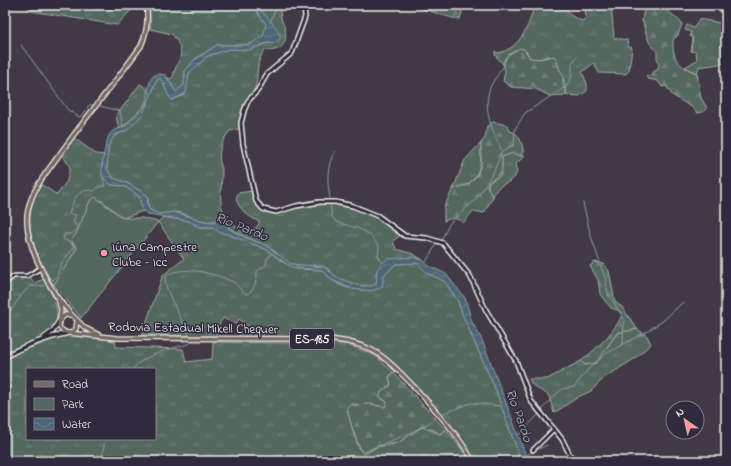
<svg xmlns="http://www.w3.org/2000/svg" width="731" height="466" font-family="'Indie Flower',sans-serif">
<defs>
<pattern id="grass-tufts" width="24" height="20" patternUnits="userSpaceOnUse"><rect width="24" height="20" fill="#546861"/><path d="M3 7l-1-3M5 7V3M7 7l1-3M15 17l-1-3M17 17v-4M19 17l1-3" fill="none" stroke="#6d7e78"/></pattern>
<pattern id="forest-firs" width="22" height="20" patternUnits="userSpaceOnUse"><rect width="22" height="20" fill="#546861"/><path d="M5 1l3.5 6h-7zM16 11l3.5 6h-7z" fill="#6d7e78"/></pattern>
<pattern id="water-waves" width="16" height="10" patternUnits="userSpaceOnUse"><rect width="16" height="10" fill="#4d6675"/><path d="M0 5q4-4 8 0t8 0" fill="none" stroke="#677c89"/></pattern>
</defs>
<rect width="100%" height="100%" fill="#423946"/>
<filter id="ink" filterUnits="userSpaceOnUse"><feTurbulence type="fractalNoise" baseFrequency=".025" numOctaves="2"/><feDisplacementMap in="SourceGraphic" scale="8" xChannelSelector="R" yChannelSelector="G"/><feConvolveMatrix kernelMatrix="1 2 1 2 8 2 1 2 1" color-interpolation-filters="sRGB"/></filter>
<g filter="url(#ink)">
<path fill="url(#grass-tufts)" stroke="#a4aca4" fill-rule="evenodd" d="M10 5H136L117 25 31 11 27 7Z
M150 5H252L266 24 264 35 258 41 246 45H217L195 59 185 71 184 85 176 92 167 77 170 79 173 77C177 57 189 56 172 34L150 29Z
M257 5H278C281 10 280 16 282 21 287 30 289 48 274 50 271 51 268 50 265 50 255 61 259 76 255 88 254 92 251 95 248 98 242 107 241 118 242 128L230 131C221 141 216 155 222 168 222 202 213 208 242 232L256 228 260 222C249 217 240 211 236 199L238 193 252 191C264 218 274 211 296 204 308 200 321 199 333 200 360 202 383 216 403 233L393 241 396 249 413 254 423 260 413 257 382 263 376 273 377 284C367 290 347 284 338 279 333 275 330 269 324 267 314 263 304 268 293 265 284 262 279 253 271 249 252 238 234 234 217 219 204 227 187 212 174 212 169 212 163 215 158 214 153 213 150 210 148 206V196L127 183 113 178 107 169 108 147 114 136 127 130 142 115 157 80 160 78C165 85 166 94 172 100L184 95 189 73 208 56 229 49 249 50 268 43H274L280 37 278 32Z
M534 5H562L573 17 582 21 586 18 585 7 588 5H611L614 38 627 40 628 46 632 48 629 70 626 74 599 73 594 63 582 72 587 84V91L579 96 567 95C564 80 561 66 549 56L539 59 530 58 526 51 505 58 503 64 495 55V51L498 53C520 49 530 25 534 5Z
M699 19 726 24V63L699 67 697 73 685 67 697 60 696 52 691 51 693 38 690 36 691 32 685 30 687 25 694 28Z
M140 84 147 88C149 102 143 107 134 116 129 121 125 126 119 129L116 116Z
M74 138 96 154 104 155 103 169 111 185 124 186 139 196 143 211 123 218 101 200 88 205 84 219 72 243 77 248 54 285C33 251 19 221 41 184L57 195 67 181 70 167 63 156V154Z
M481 143C482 165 479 186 453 189L465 160Z
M508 153 518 154 524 157 515 164 517 172 514 178C506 185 497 184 493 197L488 189V183L501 175 502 165 501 159Z
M163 217 189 221 199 227H213L219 232 227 234 266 249 281 261 296 269 322 270C326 273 328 277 331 279 344 290 367 293 382 287L384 275 396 264 417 263 427 273 444 281 458 301 471 334 495 388 521 461H473L470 454 412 384 368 346 335 337H238L243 329 241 327 243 322 239 319 236 324 223 318 217 328 218 331 215 336 142 335 161 280 163 275 184 259 158 222Z
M15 274 29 275 34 283 44 279C58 305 68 329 32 343 23 346 14 348 5 352V282Z
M637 329 647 336 651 344 634 359 604 378 591 391 578 397 554 413 549 396C542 389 533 390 529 379H547L581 361 585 365 596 363 617 333Z
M72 335 115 340 116 347 183 349 186 362 212 359 213 342 346 344 374 355 393 372 389 377 391 385 386 388 382 399 387 402 385 407 351 404 347 410C351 421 356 448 363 453L375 447 392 444 422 427 440 434 446 430 460 447 468 461H5V357L58 338ZM27 369H155V439H27Z"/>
<path fill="url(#forest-firs)" stroke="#a4aca4" d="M414 5H457L462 12 460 19H456L416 7Z
M645 5H659C668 12 675 15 682 24L678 35 673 40C672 59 679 67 697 73L701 98 707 108 703 112 697 113 693 108 672 95 666 86 662 87 658 81 648 79 646 77 658 69 659 64 657 58V52L649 42 642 20Z
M520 48 524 49 530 58 539 59 554 56 557 60 558 66 563 76V85L567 95 550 96 536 89 511 87 503 81 505 71 503 64 508 55Z
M493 122 507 125 510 131C521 133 523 147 524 157L513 153 502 157V172L488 183V189L493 197 484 213 473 211 463 223C458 218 451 217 444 221V207L453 189 469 184 477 175 481 165V143L485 138 487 126Z
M594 262 604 264 609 271 615 302 622 307 637 329 617 333 596 363 585 365 581 361C593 352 618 329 622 314L620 311 611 308 605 301 600 294 598 280 590 266Z
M393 372 446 430 439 434 434 430 422 427 398 443 375 447 363 453C359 451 347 413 347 407L349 405 371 404 385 407 387 402 380 397C380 389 386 389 391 385L389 377Z"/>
<path fill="#546861" stroke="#a4aca4" d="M95 197 123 218H142L158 222 81 318 54 285 77 248 71 240 76 234 90 201Z"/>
<path fill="url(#water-waves)" stroke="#909ea3" d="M252 5H257C262 13 282 30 280 39L275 43H267L249 50 229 49 208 56 189 73 186 93 172 100C166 95 166 84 160 78L157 80 142 115 127 130 114 136 108 147 107 169 113 178 127 183 147 195 148 206 150 210 159 214 174 212 203 221 213 222 220 220 226 223 229 229 246 238 266 245 291 264 324 267 338 278 357 285 371 286 376 284 377 270 382 263 388 259 413 257 423 260 429 266 446 274 465 298 472 322 482 340 528 461H521L495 388 463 316 458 301 444 281 427 273 417 263 396 264 384 275 382 287 372 291 352 289 332 280 322 270 291 267 266 249 227 234 219 232 213 227H199L189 221 148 214 143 211 139 196 124 186 111 185 102 176C101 168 105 141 110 134 113 129 118 130 123 127 129 123 144 109 146 103 150 93 145 69 165 75L176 92 184 85 185 71 193 61 217 45H250L263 36 266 24Z"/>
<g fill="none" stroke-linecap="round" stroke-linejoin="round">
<path stroke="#909ea3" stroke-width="1" d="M270 23 277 5
M21 45 68 110 79 117 83 115 89 105H93
M100 106 120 111 123 127
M502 151C493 132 482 109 490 88 493 80 501 71 505 64
M330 198C327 181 326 167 335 151
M583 203 590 233 606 281 608 294 624 319 623 344
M330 204 332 216 336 222 360 229 370 235 379 246 378 256 382 262
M442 238 450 223 476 199 493 173 502 152 514 144 515 129 525 113 567 86 572 76V63L577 57
M426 262 437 243
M50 282 57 275 62 262 74 248 71 243 63 239 65 234H71L78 228 73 222 76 215 69 214C73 201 77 187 94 191L98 187 105 186 103 178
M5 312 10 311 24 292 31 286H42L47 284
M189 336C185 323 161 287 166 276 181 264 217 274 233 282 239 285 240 292 247 294 255 291 257 279 257 271L266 265 267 259 272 253
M133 369C141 356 174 347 189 344L191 341
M541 411 551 399 562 389 574 387 590 367 607 353 646 332 664 320 683 302
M441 414 471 403 501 406
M518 436 538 415
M526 455 547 445
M577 460 587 461
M102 461 105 439
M352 461 385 443 408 434 429 423 436 417"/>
<g stroke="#f4f1e8" stroke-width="5.5">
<path id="minor" d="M5 283 14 276H27L41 268
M533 450 554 429"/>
</g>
<g stroke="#f4f1e8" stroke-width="6">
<path id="tertiary" d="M304 5 305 17 292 53 267 74 258 90 248 101 244 111 241 123 243 144 256 201 263 209 276 212 296 206 320 202H335L353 206 378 216 405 236 427 238 443 243 470 276 486 310 516 361 531 401 562 439 573 461"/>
</g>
<g stroke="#f4f1e8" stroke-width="6">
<path id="secondary" d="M44 338 53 331 59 321
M5 358C15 348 53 336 68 333"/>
</g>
<g stroke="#f4f1e8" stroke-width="6">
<path id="primary" d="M58 298 61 310 59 327 63 331 68 333 117 338 324 339C343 340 361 343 377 353 398 366 464 439 472 461
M72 315C51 294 21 240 28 210 32 189 47 172 59 155 85 118 115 83 141 46 147 32 149 20 146 5
M61 319 65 315H72L85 328 99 335
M71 333 76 329 77 321"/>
</g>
<use href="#minor" stroke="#2f2a3d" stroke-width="2.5"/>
<use href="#tertiary" stroke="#2f2a3d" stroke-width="3"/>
<use href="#secondary" stroke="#2f2a3d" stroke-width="3.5"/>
<use href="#primary" stroke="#756964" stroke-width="3.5"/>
</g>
</g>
<circle fill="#ff9aa2" stroke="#2f2a3d" stroke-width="1.5" cx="104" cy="253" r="4"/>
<g text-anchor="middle" stroke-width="3" stroke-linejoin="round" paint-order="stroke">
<rect fill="#2f2a3d" stroke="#b9b5b5" stroke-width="1" x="290" y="329" width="44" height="20" rx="3"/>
<g font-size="12" font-weight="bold" fill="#f4f1e8">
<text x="312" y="343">ES-185</text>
</g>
<g font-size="13" fill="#f4f1e8" stroke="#2f2a3d" text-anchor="start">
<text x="112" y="251">Iúna Campestre<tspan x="112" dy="15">Clube - Icc</tspan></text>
</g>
<g font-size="13" fill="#f4f1e8" stroke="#2f2a3d">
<text transform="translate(193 327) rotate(1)" y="5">Rodovia Estadual Mikell Chequer</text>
</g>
<g font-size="14" font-style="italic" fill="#b1b9ba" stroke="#2f2a3d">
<text transform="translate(242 226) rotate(22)" y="5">Rio Pardo</text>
<text transform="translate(520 415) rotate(70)" y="5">Rio Pardo</text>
</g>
</g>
<rect width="731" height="466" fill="none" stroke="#2f2a3d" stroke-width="20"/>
<rect x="10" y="10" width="711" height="446" fill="none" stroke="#f4f1e8" stroke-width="1.5" filter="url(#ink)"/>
<rect x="26" y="368" width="130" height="72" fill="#2f2a3d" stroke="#7e7a81"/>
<rect x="34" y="381" width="20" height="6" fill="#756964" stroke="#7e7a81"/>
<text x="62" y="388" font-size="12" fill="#f4f1e8">Road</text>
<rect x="34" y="398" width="20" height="12" fill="#546861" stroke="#7e7a81"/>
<text x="62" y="408" font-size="12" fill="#f4f1e8">Park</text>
<rect x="34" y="418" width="20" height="12" fill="url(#water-waves)" stroke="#7e7a81"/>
<text x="62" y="428" font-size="12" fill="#f4f1e8">Water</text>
<g transform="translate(685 420) rotate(326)"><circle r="19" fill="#2f2a3d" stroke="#7e7a81"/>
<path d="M0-3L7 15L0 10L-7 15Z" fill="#ff9aa2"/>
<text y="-6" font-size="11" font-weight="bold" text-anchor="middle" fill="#f4f1e8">N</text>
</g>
</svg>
